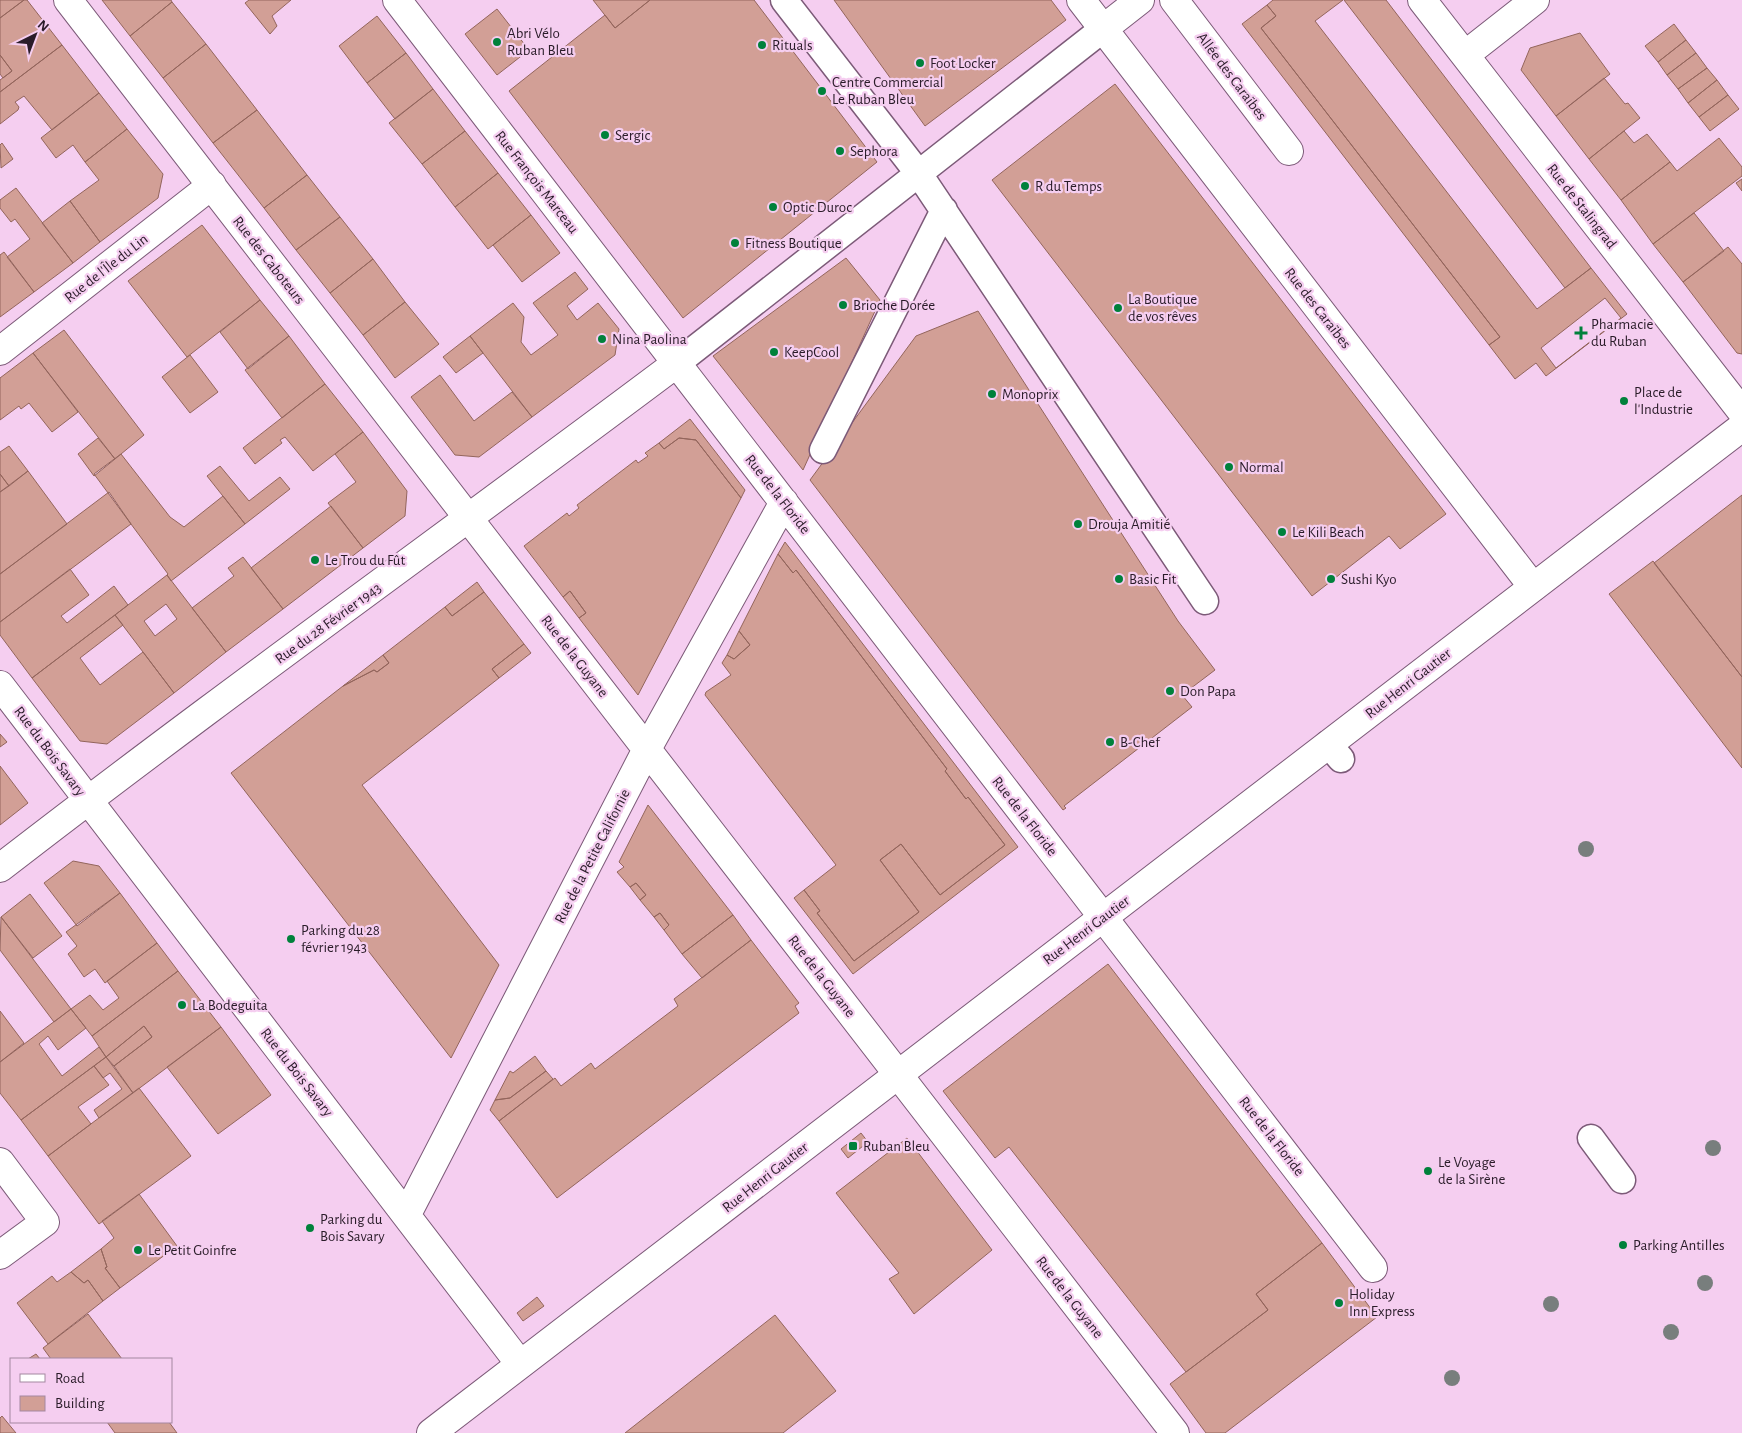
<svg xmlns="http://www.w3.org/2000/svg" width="1742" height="1433" font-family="'Alegreya Sans',sans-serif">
<rect width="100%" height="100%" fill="#f5cef0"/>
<path fill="#d29f96" stroke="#93655c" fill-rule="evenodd" d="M0 0H24L0 18Z
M24 0H27L62 45 0 92V80L12 71 0 55V18Z
M102 0H171L172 2 130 36Z
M249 0H291L272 16 277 26 270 34 245 3Z
M593 0H650L615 28Z
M650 0H754L877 162 683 318 509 91 605 15 615 28Z
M834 0H1051L1066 20 925 126Z
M1273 0H1343L1315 21 1537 309 1591 268 1627 314 1546 376 1536 363 1515 379 1489 345 1500 337 1261 28 1276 16 1267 5Z
M1344 0H1386L1591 268 1565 288Z
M172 2 206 44 163 78 130 36Z
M1267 5 1276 16 1261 28 1500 337 1489 345 1242 24Z
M497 9 529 50 497 75 465 34Z
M377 16 406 53 367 83 339 46Z
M1674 24 1686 40 1658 62 1645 46Z
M1580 33 1610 74 1556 116 1521 70 1530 48Z
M1686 40 1696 53 1667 75 1658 62Z
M206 44 257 110 213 143 163 78Z
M62 45 99 93 52 130 24 96 15 102 19 107 18 110 0 124V92Z
M406 53 433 89 395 119 367 83Z
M1696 53 1707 68 1678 89 1667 75Z
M0 55 12 71 3 78 0 74Z
M1707 68 1717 80 1688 103 1678 89Z
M1604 78 1625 104 1628 103 1640 118 1589 159 1556 116Z
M1717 80 1728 95 1699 117 1688 103Z
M1115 84 1446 514 1400 549 1389 536 1312 596 992 180Z
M433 89 465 131 422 164 389 123Z
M99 93 127 129 85 162 73 145 56 158 41 138Z
M1728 95 1739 109 1710 131 1699 117Z
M257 110 307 175 264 208 213 143Z
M127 129 163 174 158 198 100 242 70 201 99 180 85 162Z
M465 131 498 173 455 207 422 164Z
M1624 131 1634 143 1647 134 1670 162 1621 200 1589 159Z
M1719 138 1742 167V176L1653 244 1621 200 1670 162 1677 171Z
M2 143 13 159 1 168 0 145Z
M498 173 531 215 488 249 455 207Z
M307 175 340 217 296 250 264 208Z
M1742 179V191L1736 183Z
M16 188 73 263 34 292 7 257 30 239 15 219 11 222 0 208V200Z
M70 201 100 242 73 263 42 223Z
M1694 213 1724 251 1683 282 1653 244Z
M531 215 560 253 522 282 493 245Z
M340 217 373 259 330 293 296 250Z
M202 225 260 300 187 357 128 281Z
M1728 247 1742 264V354L1737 353 1683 282Z
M4 252 34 292 0 317V255Z
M846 258 880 300 803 470 713 356Z
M373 259 405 302 363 335 330 293Z
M575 272 588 289 567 306 577 320 598 303 619 329 615 355 532 417 470 336 513 303 524 317 521 342 531 355 558 335 533 303Z
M1605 298 1621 318 1556 368 1541 348Z
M260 300 289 336 248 369 220 332Z
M405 302 439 344 395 378 363 335Z
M978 311 1178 621 1215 670 1182 695 1192 707 1064 806 1066 808 1063 810 810 480 916 336Z
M64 330 144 435 115 459 33 353Z
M289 336 325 384 282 418 245 370Z
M470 336 483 353 456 373 443 357Z
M33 353 78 412 52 432 29 403 21 409 19 406 0 420V378Z
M190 355 218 392 190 413 162 377Z
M440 375 474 421 512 392 532 417 479 457 455 455 411 397Z
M325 384 363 432 313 471 285 437 280 440 282 443 255 464 243 448Z
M690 419 745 490 741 498 696 440 679 438 664 449 659 443Z
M363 432 407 491 405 516 363 548 328 503 356 482 335 454Z
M98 438 115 459 94 476 78 454Z
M679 438 696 440 741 498 638 695 579 618 586 613 570 591 563 597 524 546 567 513 569 516 579 508 577 505 636 460 638 463 648 456 645 453 659 443 664 449Z
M9 446 28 471 9 486 0 474V452Z
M121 454 170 517 184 527 223 496 245 524 171 581 167 575 168 574 94 474Z
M220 466 249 501 280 477 290 489 245 524 207 476Z
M28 471 67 524 0 574V492Z
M0 474 9 486 0 492Z
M109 492 131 524 0 622V574Z
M1742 495V677L1654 563Z
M331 506 363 548 283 609 251 568Z
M785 542 1018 847 853 974 794 898 804 890 820 911 817 913 854 961 919 912 880 860 901 844 940 895 1005 845 968 797 966 799 945 771 947 769 796 570 793 573 778 554Z
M778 554 793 573 796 570 947 769 945 771 966 799 968 797 1005 845 940 895 901 844 880 860 919 912 854 961 817 913 820 911 804 890 836 865 705 695 706 692 731 675 722 663 727 655 734 659 750 645 739 631Z
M243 557 283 609 226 652 192 608 234 576 228 568Z
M1653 561 1742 677V768L1609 594Z
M70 569 89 595 61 616 67 623 114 586 128 605 32 678 0 635V622Z
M167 575 226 652 174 693 115 615ZM166 604 177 619 155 636 144 621Z
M477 582 484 592 452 616 445 607Z
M570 591 586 613 579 618 563 597Z
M484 592 524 644 492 669 499 678 362 785 499 965 451 1058 231 773 343 686 374 670 377 672 389 663 383 655 445 607 452 616Z
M115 615 123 625 80 658 100 685 143 652 174 693 107 744 80 741 32 678Z
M739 631 750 645 734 659 727 655Z
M524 644 531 653 499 678 492 669Z
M383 655 389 663 377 672 374 670 343 686Z
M0 734 7 742 0 747Z
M0 766 28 803 0 825Z
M648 805 733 915 682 954 664 930 669 925 660 913 654 917 640 900 646 895 636 883 630 887 617 872 624 867 619 862Z
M73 861 99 866 120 893 77 926 44 883Z
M636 883 646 895 640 900 630 887Z
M120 893 157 943 105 983 95 969 84 977 68 954 77 946 66 932Z
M30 894 62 936 33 958 1 917Z
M660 913 669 925 664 930 654 917Z
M733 915 751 940 702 978 682 954Z
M1 917 71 1009 54 1022 0 950Z
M751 940 799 1003 795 1006 799 1013 557 1198 499 1121 555 1078 561 1086 591 1063 595 1069 678 1006 674 999Z
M157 943 178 971 92 1036 71 1009 90 995 103 1010 119 998 107 981Z
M1108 964 1322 1243 1256 1294 1268 1310 1186 1372 1009 1147 995 1158 943 1091Z
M178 971 221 1027 133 1093 114 1066 152 1037 144 1026 106 1057 92 1036Z
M71 1009 86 1028 58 1050 48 1036 39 1044 62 1076 99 1047 106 1057 21 1120 0 1093V1062Z
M0 1011 24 1043 0 1062Z
M144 1026 152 1037 114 1066 106 1057Z
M221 1027 271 1095 218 1134 167 1067Z
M535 1056 546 1071 510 1098 495 1100 510 1071 513 1073Z
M106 1057 133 1093 99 1118 94 1110 122 1089 110 1073 103 1078 94 1066Z
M94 1066 109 1085 78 1107 91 1124 48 1156 21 1120Z
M546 1071 553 1079 499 1121 490 1110 495 1100 510 1098Z
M139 1088 191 1156 99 1224 48 1156Z
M861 1133 868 1142 848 1158 841 1149Z
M907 1138 992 1250 914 1314 889 1279 899 1273 836 1193Z
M139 1194 177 1246 120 1288 105 1268 107 1267 101 1249 114 1238 102 1221Z
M1322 1243 1377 1317 1225 1433H1206L1170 1384 1268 1310 1256 1294Z
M101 1249 107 1267 105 1268 120 1288 103 1301 88 1280 84 1283 71 1272Z
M71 1272 84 1283 88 1280 103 1301 48 1344 17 1303 52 1276 57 1282Z
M537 1297 544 1306 523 1321 517 1313Z
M88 1314 122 1359H51L43 1348Z
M775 1315 836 1391 783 1433H625Z
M36 1354 40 1359H28Z
M2 1416 16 1433H0V1418Z
M107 1422H169L177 1433H115Z"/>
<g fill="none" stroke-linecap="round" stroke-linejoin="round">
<g stroke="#7c5a78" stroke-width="29">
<path id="pedestrian" d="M784 0 919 174 1205 601
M677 363 1103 29
M823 450 944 210
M1328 744 1341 759
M1591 1138 1622 1180"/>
</g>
<g stroke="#7c5a78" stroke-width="30">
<path id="minor" d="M68 0 1175 1433
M397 0 1373 1268
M1081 0 1533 587
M1174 0 1289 151
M1422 0 1742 412
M1103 29 1140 0
M1465 55 1535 0
M0 351 212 185
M0 685 520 1364
M0 868C222 696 452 532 677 363
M0 1162 45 1222 0 1255
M407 1214 647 749 784 502"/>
</g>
<g stroke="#7c5a78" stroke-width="30">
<path id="tertiary" d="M431 1433 1742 427"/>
</g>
<use href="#pedestrian" stroke="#fff" stroke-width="26"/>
<use href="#minor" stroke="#fff" stroke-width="28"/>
<use href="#tertiary" stroke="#fff" stroke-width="28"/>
</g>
<g fill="#787e7d">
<circle cx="1586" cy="849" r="8"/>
<circle cx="1713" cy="1148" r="8"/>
<circle cx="1705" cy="1283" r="8"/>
<circle cx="1551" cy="1304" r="8"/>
<circle cx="1671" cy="1332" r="8"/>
<circle cx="1452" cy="1378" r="8"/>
</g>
<g fill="#00813b" stroke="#f5cef0" stroke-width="2">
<circle cx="497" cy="42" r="5"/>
<circle cx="762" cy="45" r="5"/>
<circle cx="920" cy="63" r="5"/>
<circle cx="822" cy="91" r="5"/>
<circle cx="605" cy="135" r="5"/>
<circle cx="840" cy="151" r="5"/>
<circle cx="1025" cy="186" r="5"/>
<circle cx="773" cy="207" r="5"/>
<circle cx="735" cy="243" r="5"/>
<circle cx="843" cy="305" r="5"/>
<circle cx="1118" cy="308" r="5"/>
<path d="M1578.5 325.5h5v5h5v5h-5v5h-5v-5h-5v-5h5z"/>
<circle cx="602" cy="339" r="5"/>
<circle cx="774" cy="352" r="5"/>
<circle cx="992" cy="394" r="5"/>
<circle cx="1624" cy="401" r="5"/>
<circle cx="1229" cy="467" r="5"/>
<circle cx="1078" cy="524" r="5"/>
<circle cx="1282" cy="532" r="5"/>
<circle cx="315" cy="560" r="5"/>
<circle cx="1119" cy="579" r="5"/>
<circle cx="1331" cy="579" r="5"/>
<circle cx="1170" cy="691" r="5"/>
<circle cx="1110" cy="742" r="5"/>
<circle cx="291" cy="939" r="5"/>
<circle cx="182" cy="1005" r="5"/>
<rect x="848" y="1141" width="10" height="10" rx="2.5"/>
<circle cx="1428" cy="1171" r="5"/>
<circle cx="310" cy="1228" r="5"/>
<circle cx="1623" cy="1245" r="5"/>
<circle cx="138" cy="1250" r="5"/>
<circle cx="1339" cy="1303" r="5"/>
</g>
<g text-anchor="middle" stroke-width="4.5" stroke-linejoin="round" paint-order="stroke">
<g font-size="15" fill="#2a1c29" stroke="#f5cef0" text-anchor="start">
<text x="507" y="38">Abri Vélo<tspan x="507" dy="17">Ruban Bleu</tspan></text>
<text x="772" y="50">Rituals</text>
<text x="930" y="68">Foot Locker</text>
<text x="832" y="87">Centre Commercial<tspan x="832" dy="17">Le Ruban Bleu</tspan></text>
<text x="615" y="140">Sergic</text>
<text x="850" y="156">Sephora</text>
<text x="1035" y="191">R du Temps</text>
<text x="783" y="212">Optic Duroc</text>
<text x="745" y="248">Fitness Boutique</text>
<text x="1128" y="304">La Boutique<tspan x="1128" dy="17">de vos rêves</tspan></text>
<text x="853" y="310">Brioche Dorée</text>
<text x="1591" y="329">Pharmacie<tspan x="1591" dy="17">du Ruban</tspan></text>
<text x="612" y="344">Nina Paolina</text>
<text x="784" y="357">KeepCool</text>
<text x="1634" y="397">Place de<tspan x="1634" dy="17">l'Industrie</tspan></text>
<text x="1002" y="399">Monoprix</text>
<text x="1239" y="472">Normal</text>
<text x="1088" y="529">Drouja Amitié</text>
<text x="1292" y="537">Le Kili Beach</text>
<text x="325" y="565">Le Trou du Fût</text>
<text x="1129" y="584">Basic Fit</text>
<text x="1341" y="584">Sushi Kyo</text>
<text x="1180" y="696">Don Papa</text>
<text x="1120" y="747">B-Chef</text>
<text x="301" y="935">Parking du 28<tspan x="301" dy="17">février 1943</tspan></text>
<text x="192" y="1010">La Bodeguita</text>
<text x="863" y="1151">Ruban Bleu</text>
<text x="1438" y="1167">Le Voyage<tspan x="1438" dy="17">de la Sirène</tspan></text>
<text x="320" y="1224">Parking du<tspan x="320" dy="17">Bois Savary</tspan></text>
<text x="1633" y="1250">Parking Antilles</text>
<text x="148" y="1255">Le Petit Goinfre</text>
<text x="1349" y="1299">Holiday<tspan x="1349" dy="17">Inn Express</tspan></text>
</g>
<g font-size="15" fill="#2a1c29" stroke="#f5cef0">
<text transform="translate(1232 76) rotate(53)" y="5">Allée des Caraïbes</text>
<text transform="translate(537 182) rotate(52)" y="5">Rue François Marceau</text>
<text transform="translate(1582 206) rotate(52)" y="5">Rue de Stalingrad</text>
<text transform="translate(269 260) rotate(52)" y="5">Rue des Caboteurs</text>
<text transform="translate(106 268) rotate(-38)" y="5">Rue de l'Île du Lin</text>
<text transform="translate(1318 308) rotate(52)" y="5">Rue des Caraïbes</text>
<text transform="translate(778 494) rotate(52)" y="5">Rue de la Floride</text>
<text transform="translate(328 623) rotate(-36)" y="5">Rue du 28 Février 1943</text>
<text transform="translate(575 656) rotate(52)" y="5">Rue de la Guyane</text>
<text transform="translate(1408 683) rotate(-38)" y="5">Rue Henri Gautier</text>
<text transform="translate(50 751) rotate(53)" y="5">Rue du Bois Savary</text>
<text transform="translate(1025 816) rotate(52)" y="5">Rue de la Floride</text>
<text transform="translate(592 856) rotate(-63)" y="5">Rue de la Petite Californie</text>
<text transform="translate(1086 930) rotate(-37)" y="5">Rue Henri Gautier</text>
<text transform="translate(822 976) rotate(52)" y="5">Rue de la Guyane</text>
<text transform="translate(297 1072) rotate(52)" y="5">Rue du Bois Savary</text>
<text transform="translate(1272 1136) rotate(52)" y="5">Rue de la Floride</text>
<text transform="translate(765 1177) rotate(-38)" y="5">Rue Henri Gautier</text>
<text transform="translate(1070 1297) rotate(52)" y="5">Rue de la Guyane</text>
</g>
</g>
<rect x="10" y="1358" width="162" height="65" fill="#f5cef0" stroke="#a487a0"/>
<rect x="20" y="1374" width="25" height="8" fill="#ffffff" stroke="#a487a0"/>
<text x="55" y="1383" font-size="15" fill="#2a1c29">Road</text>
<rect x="20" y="1396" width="25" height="15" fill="#d29f96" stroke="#a487a0"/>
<text x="55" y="1408" font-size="15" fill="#2a1c29">Building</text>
<g transform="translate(35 35) rotate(42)" stroke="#f5cef0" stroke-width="4" paint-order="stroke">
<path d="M0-4L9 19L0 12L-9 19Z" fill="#2a1c29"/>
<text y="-8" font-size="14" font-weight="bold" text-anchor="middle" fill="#2a1c29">N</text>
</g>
</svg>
